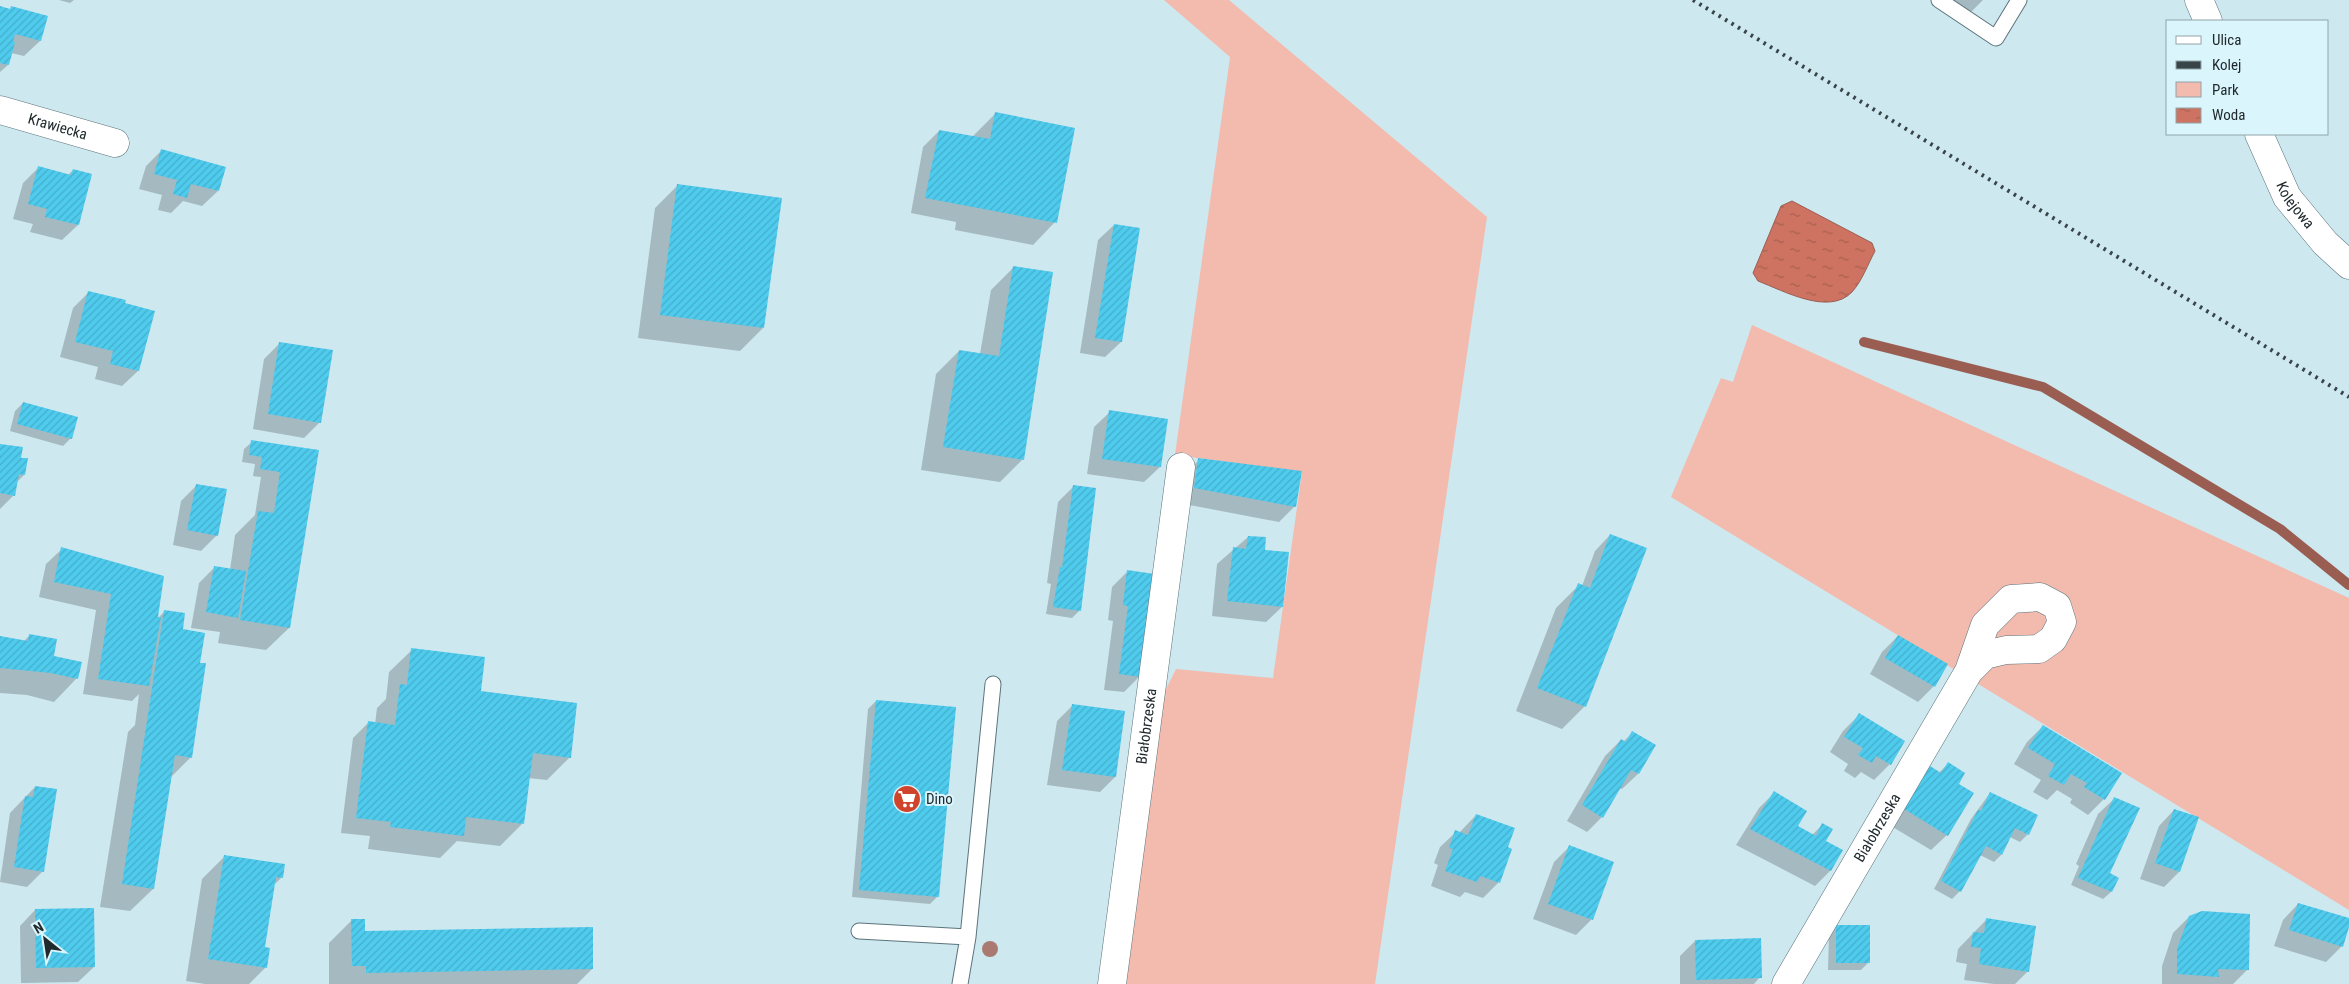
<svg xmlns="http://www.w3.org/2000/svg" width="2349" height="984" font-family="'Roboto Condensed',sans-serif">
<defs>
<pattern id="water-ripples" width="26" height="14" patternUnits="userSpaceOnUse" patternTransform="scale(1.25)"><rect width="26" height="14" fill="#ce7361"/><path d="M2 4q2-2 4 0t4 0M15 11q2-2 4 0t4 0" fill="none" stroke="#a75f50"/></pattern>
<pattern id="building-hatch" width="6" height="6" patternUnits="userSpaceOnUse" patternTransform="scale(1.25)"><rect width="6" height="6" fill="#4ecbed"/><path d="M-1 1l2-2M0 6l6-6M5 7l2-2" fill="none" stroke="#44aecc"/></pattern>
</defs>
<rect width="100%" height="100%" fill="#cee8f0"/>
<path fill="#f3baae" d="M1164 0H1229L1487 217 1375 984H1124L1164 693 1176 669 1273 678 1302 472 1175 455 1230 57Z
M1752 325 2349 598V910L1671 497 1721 378 1733 382Z"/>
<path fill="url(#water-ripples)" stroke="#9a5d51" d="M1792 201 1872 243 1875 251C1868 264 1862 281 1852 292 1829 316 1784 291 1758 281L1753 273 1781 206Z"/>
<path fill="#0003" d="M59 0H74L70 3Z
M1936 0H1983L1965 18Z
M0 7 46 17 40 41 24 56 11 53 8 65 0 72Z
M995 114 1055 222 1033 245 955 230 956 222 911 213 923 147 939 131 972 137Z
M161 151 218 191 202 206 183 201 171 213 158 210 162 195 139 189 146 166Z
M38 168 68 175 73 170 91 175 78 225 62 240 30 232 33 224 13 219 23 183Z
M678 185 763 328 740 351 638 338 655 208Z
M1114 225 1121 342 1105 357 1080 353 1098 240Z
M1013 268 1023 459 1000 482 921 470 936 374 959 351 980 354 991 290Z
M89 292 138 371 122 386 95 379 98 367 60 357 73 308Z
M280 343 320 422 304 438 253 429 264 359Z
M23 403 71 438 63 446 10 431 15 411Z
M1110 412 1160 467 1144 482 1087 474 1094 427Z
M252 442 318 451 289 628 266 650 218 643 220 632 191 628 199 583 215 567 230 570 235 535 255 515 261 477 253 476 255 464 242 462 244 449Z
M0 445 20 459 24 475 16 483 14 495 0 509Z
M1199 460 1295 506 1279 522 1179 503 1183 475Z
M197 485 217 535 201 551 173 545 181 501Z
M1074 486 1080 610 1072 618 1046 614 1051 584 1047 583 1058 502Z
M1610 535 1585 706 1562 729 1516 711 1556 608 1579 585 1582 586 1595 551Z
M1248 537 1264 551 1282 607 1266 622 1212 616 1217 564Z
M62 549 157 619 165 611 181 630 199 664 191 757 170 778 153 889 130 911 100 907 128 732 135 725 139 694 132 701 83 694 96 610 39 597 46 564Z
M1128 571 1139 677 1124 692 1104 690 1113 621 1108 620 1112 587Z
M30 635 52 657 80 663 76 679 54 702 27 695 0 693V638L24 641Z
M1898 636 1934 686 1918 702 1870 674 1882 652Z
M412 650 480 693 570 757 547 780 528 778 523 823 500 846 457 841 440 858 368 849 370 836 341 833 353 738 368 723 375 724 377 708 386 699 389 672Z
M876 701 938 896 930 904 852 897 868 709Z
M1072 706 1115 777 1100 792 1047 785 1057 721Z
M1859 715 1903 742 1890 764 1874 780 1861 772 1855 778 1844 771 1848 764 1830 752 1843 731Z
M2043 726 2104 799 2088 815 2070 803 2072 799 2057 790 2047 800 2033 792 2041 780 2014 764 2027 742Z
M1632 733 1654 746 1638 774 1622 789 1619 788 1602 817 1587 832 1567 821 1605 756 1621 740 1623 742Z
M1948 764 1957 784 1947 835 1931 850 1886 823Z
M35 787 43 871 27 887 0 882 10 813Z
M1774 793 1796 827 1812 835 1822 825 1824 842 1841 850 1830 871 1815 886 1736 845 1759 808Z
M1990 793 2028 834 2020 842 2010 837 2001 855 1994 862 1980 855 1960 891 1952 899 1934 889 1971 819Z
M2114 799 2108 873 2118 878 2111 892 2103 899 2071 885 2079 866 2076 864 2098 814Z
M2174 810 2179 872 2164 887 2140 879 2159 826Z
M1476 815 1507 848 1511 849 1498 883 1483 898 1465 892 1460 897 1431 886 1438 865 1434 863 1440 847 1456 832 1459 833Z
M1569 847 1592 919 1576 935 1533 919 1554 862Z
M225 856 282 877 273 886 264 948 266 967 249 984H205L186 981 202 879Z
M2298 904 2349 920 2342 946 2326 962 2274 946 2283 920Z
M35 910 94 967 78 982 21 983 20 926Z
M2189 917 2248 969 2233 984H2162V966L2173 933Z
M352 920 364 932 592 969 577 984H329V943Z
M1986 920 2028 971 2015 984H1994L1964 980 1967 964 1956 962 1958 949Z
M1836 926 1869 962 1861 970H1828L1829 934Z
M1695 941 1760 977 1754 984H1680V956Z"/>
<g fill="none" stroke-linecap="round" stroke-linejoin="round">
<path stroke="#9a5d51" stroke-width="10" d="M1864 342 2043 387 2280 529 2349 585"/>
</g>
<path fill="url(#building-hatch)" d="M0 6 10 9 11 6 48 16 41 41 15 34 13 42H15L9 65 0 63Z
M995 112 1075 128 1057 223 925 198 939 130 990 139Z
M161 149 226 167 219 191 191 184 187 198 173 194 177 180 154 174Z
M38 166 71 175 73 169 92 174 79 225 45 217 47 209 28 204Z
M677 184 782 198 764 328 660 315Z
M1114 224 1140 228 1122 342 1095 338Z
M1013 266 1053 272 1024 460 943 447 959 350 999 356Z
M88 291 126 300 125 303 155 311 139 371 110 364 113 351 75 342Z
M279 342 333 350 321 423 268 414Z
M23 402 78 417 72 439 17 424Z
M1109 410 1168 419 1161 467 1102 459Z
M251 440 319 450 290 628 240 620 258 511 274 513 280 472 260 469 262 457 249 455Z
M0 444 23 447 21 458H28L25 475 19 474 15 496 0 493Z
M1198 458 1302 471 1296 507 1194 488Z
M196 484 227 489 218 536 187 530Z
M1073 485 1096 488 1081 611 1053 607 1060 567 1062 568Z
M1610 534 1647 548 1586 707 1537 688 1578 583 1590 588Z
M1248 536 1266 537 1265 550 1289 552 1283 607 1227 601 1233 547 1246 549Z
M61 547 164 576 158 617H161L149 686 98 679 111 594 54 582Z
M214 566 246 571 238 618 206 612Z
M1127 570 1155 574 1141 677 1119 674 1128 606 1123 605Z
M164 610 185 613 183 629 205 633 200 663H206L192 758 175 755 154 889 122 884Z
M29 634 57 639 54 656 82 662 78 679 51 673 0 668V636L28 641Z
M1898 635 1948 664 1935 687 1885 658Z
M411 648 485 657 481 691 577 703 571 758 533 753 524 824 466 817 464 836 390 827 391 822 356 818 368 721 395 725 400 684 407 685Z
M876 700 956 707 939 897 859 890Z
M1072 704 1125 711 1116 777 1062 770Z
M1859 713 1905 741 1891 765 1876 756 1872 763 1858 755 1863 748 1844 737Z
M2043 725 2122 773 2105 800 2084 787 2087 783 2071 774 2064 785 2048 776 2055 764 2028 748Z
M1632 731 1656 745 1639 774 1631 770 1603 818 1582 805 1621 739 1626 742Z
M1948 762 1965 773 1959 784 1974 793 1948 836 1901 807 1927 764 1941 773Z
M35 786 57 789 44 872 14 867 25 796 33 797Z
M1774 791 1807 811 1798 826 1816 836 1822 823 1833 829 1826 841 1843 850 1831 871 1750 829Z
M1990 792 2038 815 2029 835 2015 828 2002 855 1986 846 1961 892 1941 881 1978 810 1981 811Z
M2114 797 2140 808 2110 873 2119 878 2112 892 2078 878Z
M2174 809 2199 817 2180 872 2155 863Z
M1476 814 1515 828 1508 847 1512 849 1500 883 1480 876 1477 882 1445 871 1453 849 1449 848 1455 830 1468 835Z
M1569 845 1614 862 1593 920 1548 904Z
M224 855 285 864 283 878 276 877 265 947 270 948 267 968 208 959Z
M2298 903 2349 918V927L2343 947 2289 930Z
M94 908 95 967 36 968 35 909Z
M2202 911 2250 914 2249 970 2218 969 2219 977 2177 974V949L2189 916Z
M1986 918 2036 926 2029 972 1979 964 1981 948 1971 947 1973 932 1984 933Z
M351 919H365V931L593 927V969L366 973V966H352Z
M1836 925H1870V963H1836Z
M1761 938 1762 978 1696 980 1695 940Z"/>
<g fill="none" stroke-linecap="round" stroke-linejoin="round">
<g stroke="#5c737b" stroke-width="17">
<path id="lane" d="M1939 0 1996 38 2019 0
M859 931 968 937
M960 984 968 937 993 684"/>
</g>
<g stroke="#5c737b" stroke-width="29">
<g id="street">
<path d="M2199 0 2208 21"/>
<path id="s1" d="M0 110 115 143"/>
<path id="s2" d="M2259 134 2287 197 2325 243 2349 265"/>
<path id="s3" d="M1112 984 1181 467"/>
<path id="s4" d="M1786 984 1969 671 1985 625 2011 599 2040 597 2057 606 2062 622 2053 639 2039 649 2006 650 1985 655 1969 671"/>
</g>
</g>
<use href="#lane" stroke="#fff" stroke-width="15"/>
<use href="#street" stroke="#fff" stroke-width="28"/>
<path stroke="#384448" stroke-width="4" stroke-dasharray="2.5 5" stroke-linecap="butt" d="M1693 0 2349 397"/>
</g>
<circle fill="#aa7972" cx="990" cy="949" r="8"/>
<defs>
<g id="supermarket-disc" transform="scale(1.4375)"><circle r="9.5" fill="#cf442b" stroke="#dbf5fd"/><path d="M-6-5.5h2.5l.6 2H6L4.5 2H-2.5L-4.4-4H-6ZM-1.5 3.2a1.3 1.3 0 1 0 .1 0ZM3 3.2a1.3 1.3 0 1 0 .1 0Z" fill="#fff"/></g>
</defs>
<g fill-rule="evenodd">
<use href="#supermarket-disc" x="907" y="799"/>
</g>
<g text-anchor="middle" stroke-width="4" stroke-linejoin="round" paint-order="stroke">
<g font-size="15" fill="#202a2d" stroke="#dbf5fd">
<text dy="5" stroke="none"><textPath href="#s1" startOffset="60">Krawiecka</textPath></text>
<text dy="5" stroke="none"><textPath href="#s2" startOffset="80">Kolejowa</textPath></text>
<text dy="5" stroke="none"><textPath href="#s3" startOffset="260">Białobrzeska</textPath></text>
<text dy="5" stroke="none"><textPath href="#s4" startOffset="181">Białobrzeska</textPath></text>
</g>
<g font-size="15" fill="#202a2d" stroke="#dbf5fd" text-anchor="start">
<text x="926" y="804">Dino</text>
</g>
</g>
<rect x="2166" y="20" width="162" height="115" fill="#dbf5fd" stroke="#90a4aa"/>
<rect x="2176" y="36" width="25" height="8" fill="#ffffff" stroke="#90a4aa"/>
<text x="2212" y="45" font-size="15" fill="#202a2d">Ulica</text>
<rect x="2176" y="61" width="25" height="8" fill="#384448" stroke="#90a4aa"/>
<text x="2212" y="70" font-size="15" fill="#202a2d">Kolej</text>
<rect x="2176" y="82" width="25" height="15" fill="#f3baae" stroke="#90a4aa"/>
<text x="2212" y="95" font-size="15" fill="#202a2d">Park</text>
<rect x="2176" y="108" width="25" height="15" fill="url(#water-ripples)" stroke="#90a4aa"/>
<text x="2212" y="120" font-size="15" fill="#202a2d">Woda</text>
<g transform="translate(45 939) rotate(330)" stroke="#dbf5fd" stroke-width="4" paint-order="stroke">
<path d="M0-4L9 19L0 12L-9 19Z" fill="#202a2d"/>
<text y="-8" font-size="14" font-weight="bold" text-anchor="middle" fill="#202a2d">N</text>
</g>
</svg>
